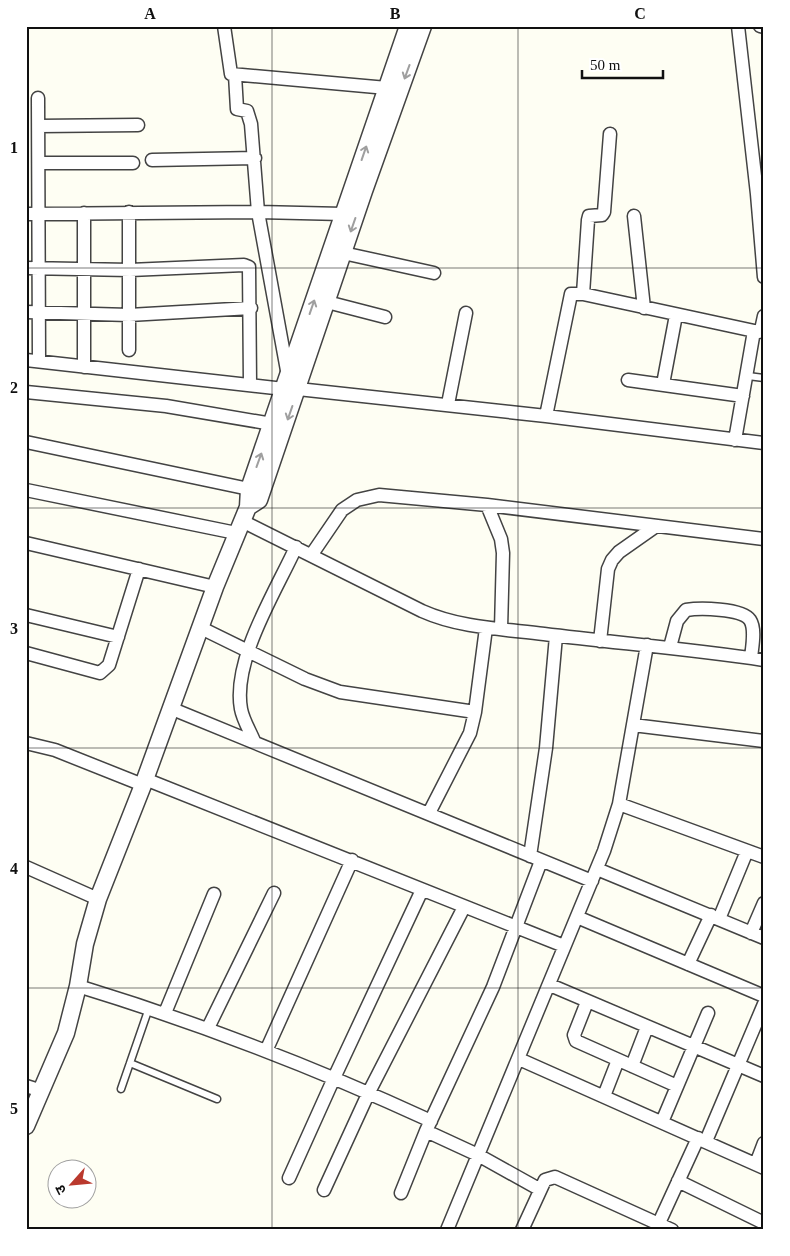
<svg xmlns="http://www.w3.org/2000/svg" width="790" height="1256" font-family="'Times New Roman','Noto Sans Devanagari',serif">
<rect width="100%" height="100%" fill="#fefef3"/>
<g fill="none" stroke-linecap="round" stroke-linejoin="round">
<g stroke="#434343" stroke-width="9">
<path id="service" d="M748 376 764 378
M130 1063 217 1099
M121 1089 149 1008"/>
</g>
<g stroke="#434343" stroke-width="15">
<path id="minor" d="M224 26 231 74 387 88
M738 26 757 194 764 277
M760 26 764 27
M235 75 237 109 247 111 251 124 258 212 288 376
M38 98 39 361
M39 126 138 125
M152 160 255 158
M39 163H133
M84 213V367
M26 214 258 212 343 214
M634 216 644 308
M343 253 434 273
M26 268 130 270 244 265 249 267 250 384
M583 294 588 220 589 216 602 215 604 212 610 134
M327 302 385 317
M26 312 129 315 251 308
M129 350V212
M26 360 284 389
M628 380 743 396
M663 384 676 315
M298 389 546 416 764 443
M26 392 166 406 272 424
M448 404 466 313
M546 416 571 294H583L759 332 761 330 764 316
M735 440 754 331
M26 442 249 489
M26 490 236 533
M487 505 501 539 503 553 501 629
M242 521 422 611C460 628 503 629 544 634 617 643 691 649 764 660
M26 543 215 587
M312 554 342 510 357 500 379 495 487 505 764 539
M26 615 118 637
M199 627 305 679 340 692 475 712
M600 641 608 569 612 560 619 552 656 526
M670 647 677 621 686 610C699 608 742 608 750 620 756 629 752 647 751 658
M26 653 100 673 109 665 139 569
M170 708 592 881
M633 725 764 741
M254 741C250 731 243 720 241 709 232 660 276 591 296 547
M26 743 55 750 143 785
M145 779 564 946
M619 804 764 857
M429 813 470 733 475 712 486 628
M530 856 546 748 556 636
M26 867 98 899
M597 869 764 938
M577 917 764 996
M719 919 747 851
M751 933 764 903
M688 964 711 915
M550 985 764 1076
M78 986C199 1023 316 1068 431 1121
M587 1002 574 1035 576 1041 677 1086
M165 1013 214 894
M208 1028 274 893
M266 1051 352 860
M519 1059 764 1168
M632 1066 647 1027
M26 1086 42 1091
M604 1096 618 1060
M662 1122 708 1013
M426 1131 478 1155 539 1189
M706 1141 764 1004
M756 1164 764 1143
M289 1178 334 1078 422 890
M678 1181 764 1223
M324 1190 369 1092 464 907
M401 1193 426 1131 493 987 541 861
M659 1223 698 1138
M447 1230 604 851 619 804 647 645
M522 1230 545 1180 555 1177 672 1230"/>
</g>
<g stroke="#434343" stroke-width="19">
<path id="tertiary" d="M248 507 259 500 364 191 423 26
M26 1126 66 1033 78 986 85 944 98 899 143 785 215 587 248 507 249 489 408 26"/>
</g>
<use href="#service" stroke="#fff" stroke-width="6"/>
<use href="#minor" stroke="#fff" stroke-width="12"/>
<use href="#tertiary" stroke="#fff" stroke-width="16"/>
</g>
<defs><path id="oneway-shaft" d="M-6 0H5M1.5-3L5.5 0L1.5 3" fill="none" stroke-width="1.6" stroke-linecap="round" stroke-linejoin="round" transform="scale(1.25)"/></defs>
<g stroke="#9f9f9f">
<use href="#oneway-shaft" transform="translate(407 72) rotate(110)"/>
<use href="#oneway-shaft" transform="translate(364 153) rotate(-71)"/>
<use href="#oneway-shaft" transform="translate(353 225) rotate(109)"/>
<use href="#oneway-shaft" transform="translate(312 307) rotate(-71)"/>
<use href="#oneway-shaft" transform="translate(290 413) rotate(109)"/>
<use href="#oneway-shaft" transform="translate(259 460) rotate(-70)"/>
</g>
<path fill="none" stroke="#101010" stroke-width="1" stroke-opacity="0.55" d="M272 26V1230M518 26V1230M26 268H764M26 508H764M26 748H764M26 988H764"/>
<rect width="790" height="1256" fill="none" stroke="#ffffff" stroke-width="55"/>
<g transform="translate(72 1184) rotate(243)"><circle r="24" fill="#ffffff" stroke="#9f9f9f"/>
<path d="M0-4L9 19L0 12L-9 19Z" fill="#ba392d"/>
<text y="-8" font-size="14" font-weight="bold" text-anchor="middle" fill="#101010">उ</text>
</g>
<path d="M582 70v8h81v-8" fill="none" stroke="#101010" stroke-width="2.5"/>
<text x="590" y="70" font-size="15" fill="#101010" stroke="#ffffff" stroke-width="4" paint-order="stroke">50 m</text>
<rect x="28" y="28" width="734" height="1200" fill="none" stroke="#101010" stroke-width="2"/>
<g font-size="16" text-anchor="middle" font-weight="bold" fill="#101010">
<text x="150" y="19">A</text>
<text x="395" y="19">B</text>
<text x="640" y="19">C</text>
<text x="14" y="153">1</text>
<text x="14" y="393">2</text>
<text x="14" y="634">3</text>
<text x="14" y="874">4</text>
<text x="14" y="1114">5</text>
</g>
</svg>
